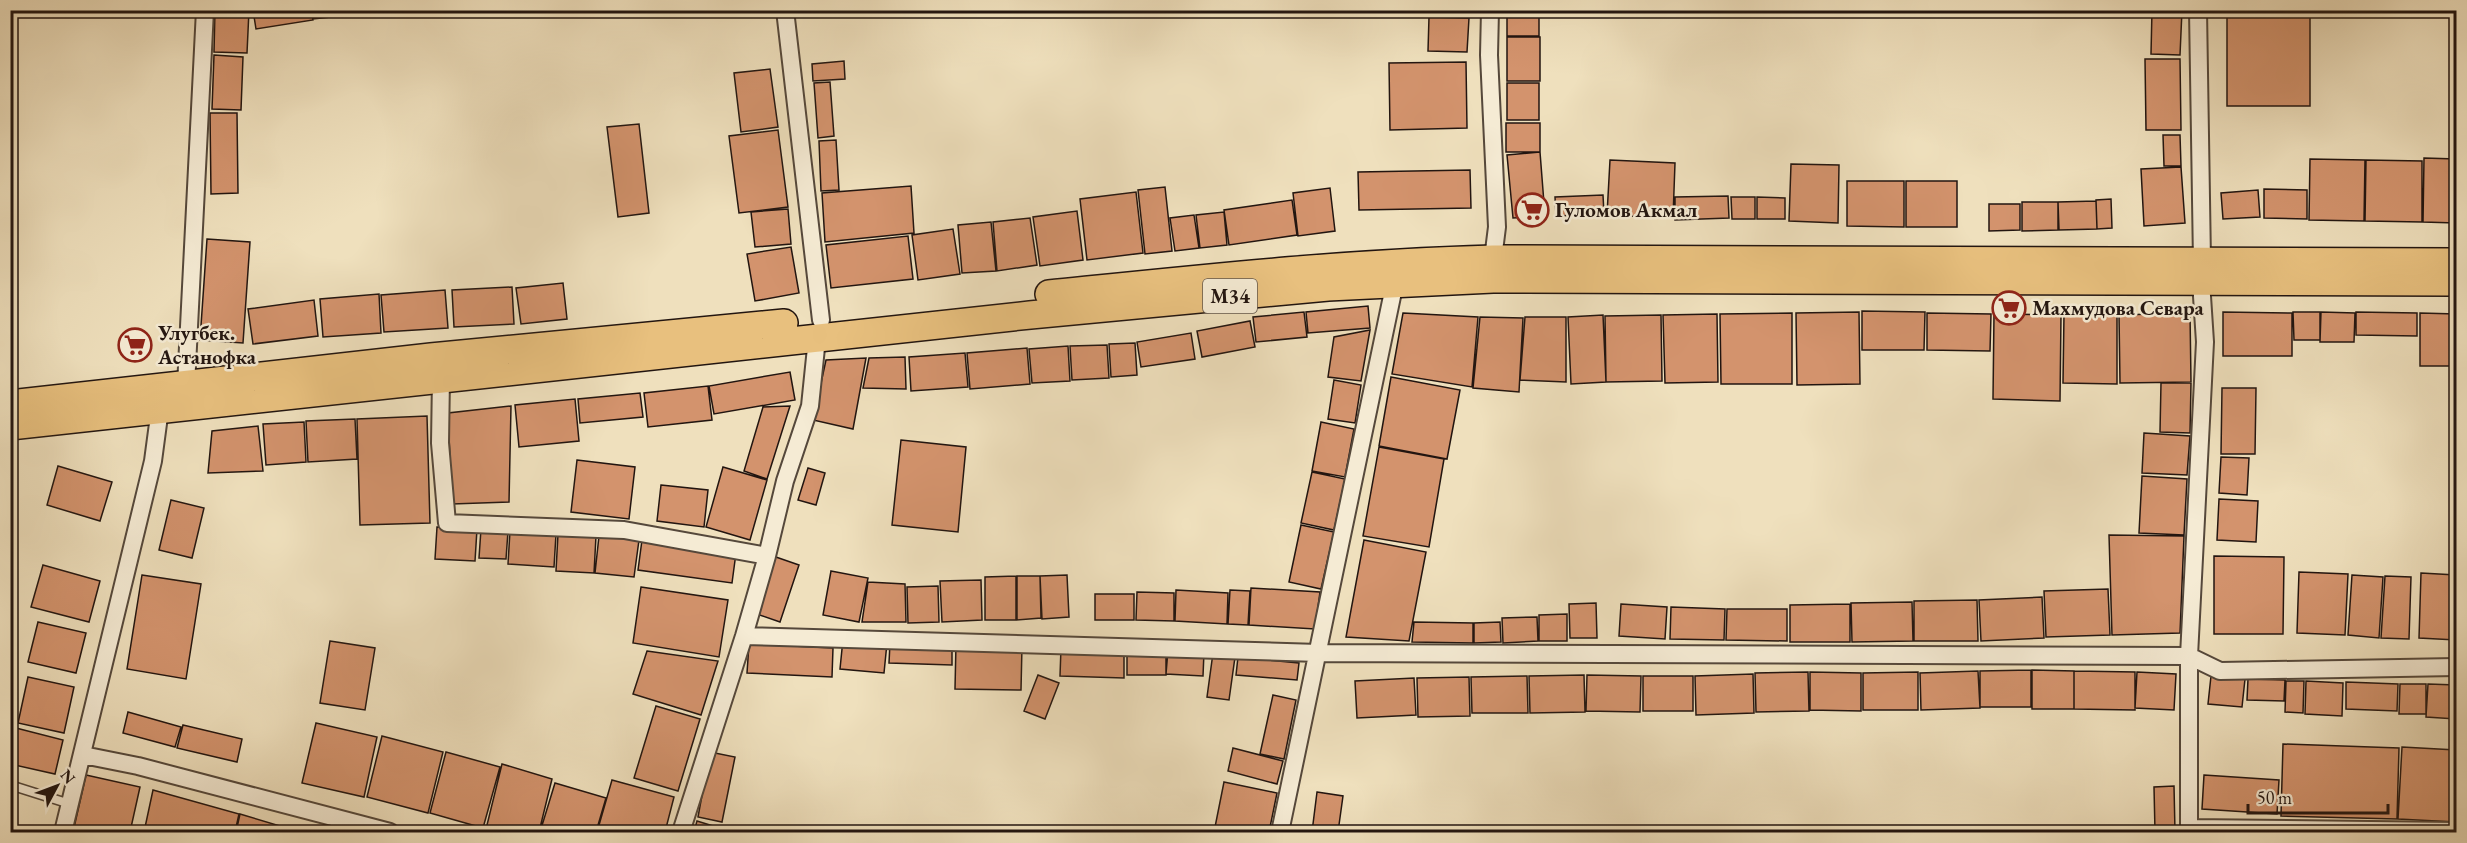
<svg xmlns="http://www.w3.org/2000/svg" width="2467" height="843" font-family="'EB Garamond',serif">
<rect width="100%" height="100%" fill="#efe0bd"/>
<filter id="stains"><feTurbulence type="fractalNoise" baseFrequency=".00333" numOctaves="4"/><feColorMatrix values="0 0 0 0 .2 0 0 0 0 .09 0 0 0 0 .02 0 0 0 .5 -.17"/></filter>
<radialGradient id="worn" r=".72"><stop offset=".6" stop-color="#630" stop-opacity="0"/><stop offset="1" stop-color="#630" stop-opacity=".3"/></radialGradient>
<path fill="#d3936d" stroke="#221510" stroke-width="1.5" d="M215 10H249L247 53 214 52Z
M253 10H311L313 20 256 29Z
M312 10H368V13L313 19Z
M371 10H418L371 16Z
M1430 10H1469V16L1430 13Z
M1507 10H1539V36H1507Z
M2152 10H2182L2180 55 2151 54Z
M2227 10H2310V106H2227Z
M1429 17 1469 18 1467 52 1428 51Z
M1507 37H1540V81H1507Z
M214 55 243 57 241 110 212 109Z
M2145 59H2180L2181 130H2146Z
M844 61 845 79 813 81 812 64Z
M1466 62 1467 128 1390 130 1389 63Z
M770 69 778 127 741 132 734 73Z
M830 82 834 136 818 138 814 83Z
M1507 83H1539V120H1507Z
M210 113H237L238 193 211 194Z
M1506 123H1540V152H1506Z
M639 124 649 213 618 217 607 127Z
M778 130 788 207 739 213 729 136Z
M2163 135H2180L2181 166H2164Z
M836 140 839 190 821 191 819 141Z
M1540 152 1545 216 1513 218 1507 155Z
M2424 158 2456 159V223L2423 222Z
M2310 159 2365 160 2364 221 2309 220Z
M1610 160 1675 163 1673 218 1607 215Z
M2366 160 2422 161V222L2365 221Z
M1791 164 1839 165 1838 223 1789 221Z
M2181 167 2185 223 2144 226 2141 169Z
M1470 170 1471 208 1359 210 1358 172Z
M1847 181H1904V227L1847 226Z
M1906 181H1957V227H1906Z
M911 186 914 233 825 242 822 193Z
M1165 187 1172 251 1145 254 1138 190Z
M1330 188 1335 231 1298 236 1293 193Z
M2264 189 2307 190V219L2264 218Z
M2258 190 2260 217 2223 219 2221 193Z
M1136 192 1143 253 1087 260 1080 199Z
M1603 195 1604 214 1556 216 1555 197Z
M1728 196 1729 218 1675 220V197Z
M1731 197H1755V219H1732Z
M1757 197 1785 198V219H1757Z
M2111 199 2112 228 2097 229 2096 200Z
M1292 200 1297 235 1229 245 1224 210Z
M2096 201 2097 229 2059 230 2058 202Z
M2022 202H2058V230L2022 231Z
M1989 204H2020V230L1989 231Z
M788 209 791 244 755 247 751 212Z
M1077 211 1083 260 1040 266 1033 217Z
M1224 212 1227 245 1200 248 1196 215Z
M1194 215 1199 248 1175 251 1170 218Z
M1030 218 1037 265 997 271 993 222Z
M991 222 996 271 962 273 958 225Z
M953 229 960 274 918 280 912 235Z
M908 236 913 279 831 288 826 245Z
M207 239 250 242 243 343 200 340Z
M791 247 799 293 755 301 747 254Z
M563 283 567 319 521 324 516 288Z
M512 287 514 324 454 327 452 290Z
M445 290 448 328 384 332 381 295Z
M379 294 381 333 323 337 320 299Z
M314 300 318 336 253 344 248 309Z
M1368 306 1370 328 1308 333 1306 312Z
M1862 311 1925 312 1924 350H1862Z
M1304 312 1307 337 1256 342 1253 317Z
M1859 312 1860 384 1797 385 1796 313Z
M2223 312 2292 313V356H2223Z
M2293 312H2320V340H2294Z
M2321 312 2355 313 2354 342H2320Z
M2356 312 2417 313V336L2356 335Z
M1403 313 1478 317 1472 387 1392 374Z
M1792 313V384H1721L1720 314Z
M1927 313 1991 314 1990 351 1927 350Z
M2190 313 2191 382 2120 383 2119 315Z
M2420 313 2456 314V366H2420Z
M1717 314 1718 382 1665 383 1663 315Z
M1994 314 2061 315 2060 401 1993 399Z
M2064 314 2117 315V384L2063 383Z
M1603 315 1606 382 1571 384 1568 317Z
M1661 315 1662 381 1606 382 1605 316Z
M1480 317 1523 318 1519 392 1473 388Z
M1525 317H1566V382L1520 380Z
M1250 321 1255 347 1202 357 1197 331Z
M1370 330 1361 381 1328 377 1334 337Z
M1191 333 1195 359 1141 367 1137 342Z
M1135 343 1137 375 1111 377 1109 344Z
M1107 345 1109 378 1072 380 1070 346Z
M1068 346 1070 381 1032 383 1029 349Z
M1027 348 1030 384 970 389 967 353Z
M965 353 968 387 911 391 909 357Z
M905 357 906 389 863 388 869 358Z
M866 358 853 429 813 420 826 360Z
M790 372 795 400 714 414 709 386Z
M1391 377 1460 390 1447 459 1379 446Z
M1334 380 1361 385 1355 423 1328 419Z
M2161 383H2191L2190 433 2160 432Z
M708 386 712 420 648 427 644 393Z
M2222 388H2256L2255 454H2221Z
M640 393 643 417 580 423 578 399Z
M575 399 579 441 519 447 515 405Z
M511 406 509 502 452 504 448 413Z
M790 406 767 479 744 471 763 407Z
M427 416 430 523 360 525 357 419Z
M355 419 357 459 308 462 306 421Z
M304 422 306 462 266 465 263 424Z
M1321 422 1354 429 1345 477 1312 471Z
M258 426 263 471 208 473 212 431Z
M2144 433 2190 436 2187 475 2142 473Z
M901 440 966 447 958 532 892 525Z
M1379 447 1444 459 1429 547 1363 536Z
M2221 457 2249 458 2247 495 2219 493Z
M577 460 635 467 629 519 571 512Z
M58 466 112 482 100 521 47 505Z
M723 467 767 480 750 540 706 527Z
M808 468 825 473 816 505 798 500Z
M1312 472 1345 479 1334 530 1301 523Z
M2142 476 2187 479 2184 535 2139 533Z
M661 485 708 490 704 527 657 521Z
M2219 499 2258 501 2256 542 2217 540Z
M171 500 204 508 192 558 159 550Z
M1301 525 1334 532 1321 589 1289 582Z
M437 527 477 529 475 561 435 559Z
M481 529 508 531 506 559 479 558Z
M510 531 556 534 554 567 508 564Z
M558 534 596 536 594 573 556 571Z
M2109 535 2184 536 2180 633 2112 635Z
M599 536 639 540 634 577 595 573Z
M642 540 736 553 732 583 638 570Z
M1364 540 1426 552 1409 641 1346 637Z
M773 556 799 565 780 622 754 613Z
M2214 556 2284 557 2283 634H2214Z
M43 565 100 581 89 622 31 607Z
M831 571 868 578 859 622 823 615Z
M2299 572 2348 574 2345 635 2297 633Z
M2421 573 2456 575V640L2419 638Z
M142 575 201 584 186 679 127 669Z
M1067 575 1069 617 1042 619 1040 576Z
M2352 575 2383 577 2379 638 2348 635Z
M1016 576V620H985V577Z
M1017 576H1040L1041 618 1017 620Z
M2385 576 2411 577 2409 639 2381 638Z
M981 580 982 620 942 622 940 581Z
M868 582 905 584 906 622H862Z
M938 586 939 622 908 623 907 587Z
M641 587 728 600 719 657 633 643Z
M1251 588 1320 592 1315 629 1249 625Z
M2108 589 2110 635 2046 637 2044 591Z
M1176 590 1228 593 1227 624 1175 621Z
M1230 590 1250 591 1248 625 1228 624Z
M1137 592 1174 593V621L1136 620Z
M1095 594H1134V620H1095Z
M2042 597 2044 638 1981 641 1979 600Z
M1977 600 1978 641H1914V601Z
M1912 602 1913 641 1852 642 1851 603Z
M1596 603 1597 638H1570L1569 604Z
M1621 604 1667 607 1665 639 1619 636Z
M1850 604V642H1790V605Z
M1671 607 1725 609 1724 640 1670 639Z
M1727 609H1787V641L1726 640Z
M1567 614V641H1539V615Z
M1537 617 1538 641 1503 643 1502 618Z
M38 622 86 633 76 673 28 662Z
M1414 622 1473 623V643L1412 642Z
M1500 622 1501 642 1474 643V623Z
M843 639 887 643 884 673 840 669Z
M330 641 375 648 365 710 320 703Z
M890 643 952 644V665L889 663Z
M749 644 833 648 832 677 747 673Z
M956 644 1022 646 1021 690 955 689Z
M1061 648 1124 650V678L1060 676Z
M1127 650H1166V675H1127Z
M1168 650 1204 652 1203 676 1166 674Z
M647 651 718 661 701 715 633 694Z
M1213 653 1235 657 1229 700 1207 697Z
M1238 657 1299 663 1297 680 1236 675Z
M2031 670V707H1980V671Z
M2032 670 2074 671V709H2032Z
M1978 671 1980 708 1921 710 1920 673Z
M2074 671 2135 672V710L2074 709Z
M1808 672 1809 711 1756 712 1755 673Z
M1810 672 1861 673V711L1810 710Z
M1918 672V710H1863V673Z
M2137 672 2176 674 2174 710 2135 708Z
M1753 674 1754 713 1696 715 1695 676Z
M1038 675 1059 683 1045 719 1024 711Z
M1584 675 1585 712 1530 713 1529 676Z
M1587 675 1641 676 1640 712 1586 711Z
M1527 676 1528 713H1472L1471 677Z
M1643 676H1693V711H1643Z
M2211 676 2245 679 2242 707 2208 704Z
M28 677 74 687 64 733 18 723Z
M1469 677 1470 716 1418 717 1417 678Z
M1414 678 1416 715 1357 718 1355 681Z
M2248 679 2285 680 2284 701 2247 700Z
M2286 681H2304L2303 713 2285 712Z
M2306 681 2343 683 2342 716 2305 714Z
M2346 682 2398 684 2397 711 2346 709Z
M2400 684H2426V714H2399Z
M2428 684 2456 685V719L2426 717Z
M1273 695 1296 700 1284 759 1260 754Z
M656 706 700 719 678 791 634 778Z
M128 712 181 727 175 747 123 733Z
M316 723 377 737 364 797 302 783Z
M183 725 242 739 237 762 177 748Z
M16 728 63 740 55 774 10 764V751Z
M382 736 443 752 428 813 367 797Z
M2283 744 2399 748 2397 819 2281 816Z
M2402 747 2456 750V822L2398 819Z
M1233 748 1283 761 1277 784 1228 771Z
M446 752 500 767 483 828 430 813Z
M710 752 735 757 722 822 698 817Z
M502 764 552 779 539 832H496L486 829Z
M86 775 140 787 130 832H73Z
M2204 775 2279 780 2277 814 2202 809Z
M612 780 674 797 665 832H597Z
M1224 782 1277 793 1269 832H1214Z
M555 783 606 798 596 832H540Z
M2174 786 2175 832H2155L2154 787Z
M153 790 239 814 235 832H144Z
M1317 792 1343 796 1338 832H1312Z
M240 814 290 829 289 832H236Z
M697 821 726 830 725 832H694Z"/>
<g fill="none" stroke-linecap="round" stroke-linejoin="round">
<g stroke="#55483b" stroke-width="11">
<path id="lane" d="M10 785 70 804"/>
</g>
<g stroke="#55483b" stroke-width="20">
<path id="street" d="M785 10 821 320
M1490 10 1489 55 1497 227 1493 259
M2198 10 2202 261
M441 378 440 443 447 523 624 530 767 556
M186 386 205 10
M744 636 1319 653 2189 656 2220 671 2456 667
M83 755 138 766 390 832
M2189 828 2456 831
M63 832 153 461 161 401
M681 832 744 636 767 556 785 481 810 406 817 338
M1280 832 1395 282
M2189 832V656L2205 342 2201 281"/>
</g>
<g stroke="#221510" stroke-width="30">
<path id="primary" d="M1049 294C1197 279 1344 263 1493 259L2456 262
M10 404 431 357 784 323
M10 426 1030 315 1328 287 1493 279 2456 282"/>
</g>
<use href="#lane" stroke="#f5ebd4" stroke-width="8"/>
<use href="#street" stroke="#f5ebd4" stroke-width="16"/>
<use href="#primary" stroke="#e8c07e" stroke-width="27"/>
</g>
<defs>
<g id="supermarket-ring" transform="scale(1.725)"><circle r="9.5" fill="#f5ebd4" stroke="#8f2418" stroke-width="1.5"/><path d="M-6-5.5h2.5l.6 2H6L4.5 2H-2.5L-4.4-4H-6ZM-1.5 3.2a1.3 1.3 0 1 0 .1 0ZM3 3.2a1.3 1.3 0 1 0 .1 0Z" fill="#8f2418"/></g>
</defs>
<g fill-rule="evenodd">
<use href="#supermarket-ring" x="1532" y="210"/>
<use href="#supermarket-ring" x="2009" y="308"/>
<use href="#supermarket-ring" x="135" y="345"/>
</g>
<g text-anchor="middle" stroke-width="5" stroke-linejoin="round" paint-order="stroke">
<rect fill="#f5ebd4" stroke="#61554b" stroke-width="1.5" x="1203" y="279" width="54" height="34" rx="4.5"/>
<g font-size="20" font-weight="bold" fill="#221510">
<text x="1230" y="303">M34</text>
</g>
<g font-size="21" font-weight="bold" fill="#221510" stroke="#f5ebd4" text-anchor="start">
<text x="1555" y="217">Гуломов Акмал</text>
<text x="2032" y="315">Махмудова Севара</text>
<text x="158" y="340">Улугбек.<tspan x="158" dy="24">Астанофка</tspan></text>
</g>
</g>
<rect width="2467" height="843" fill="none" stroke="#efe0bd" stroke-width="36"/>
<rect x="12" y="12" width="2443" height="819" fill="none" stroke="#221510" stroke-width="3"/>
<rect x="18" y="18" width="2431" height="807" fill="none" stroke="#221510" stroke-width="1.5"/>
<g transform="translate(57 786) rotate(49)" stroke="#f5ebd4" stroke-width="4.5" paint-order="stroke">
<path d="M0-4.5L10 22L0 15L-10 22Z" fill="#221510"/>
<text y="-9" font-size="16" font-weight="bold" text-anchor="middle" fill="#221510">N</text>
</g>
<path d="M2248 804v9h140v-9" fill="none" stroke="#221510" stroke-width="3"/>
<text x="2257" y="804" font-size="18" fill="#221510" stroke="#f5ebd4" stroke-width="4.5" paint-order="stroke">50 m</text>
<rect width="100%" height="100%" filter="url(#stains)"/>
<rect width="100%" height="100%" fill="url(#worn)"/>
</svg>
